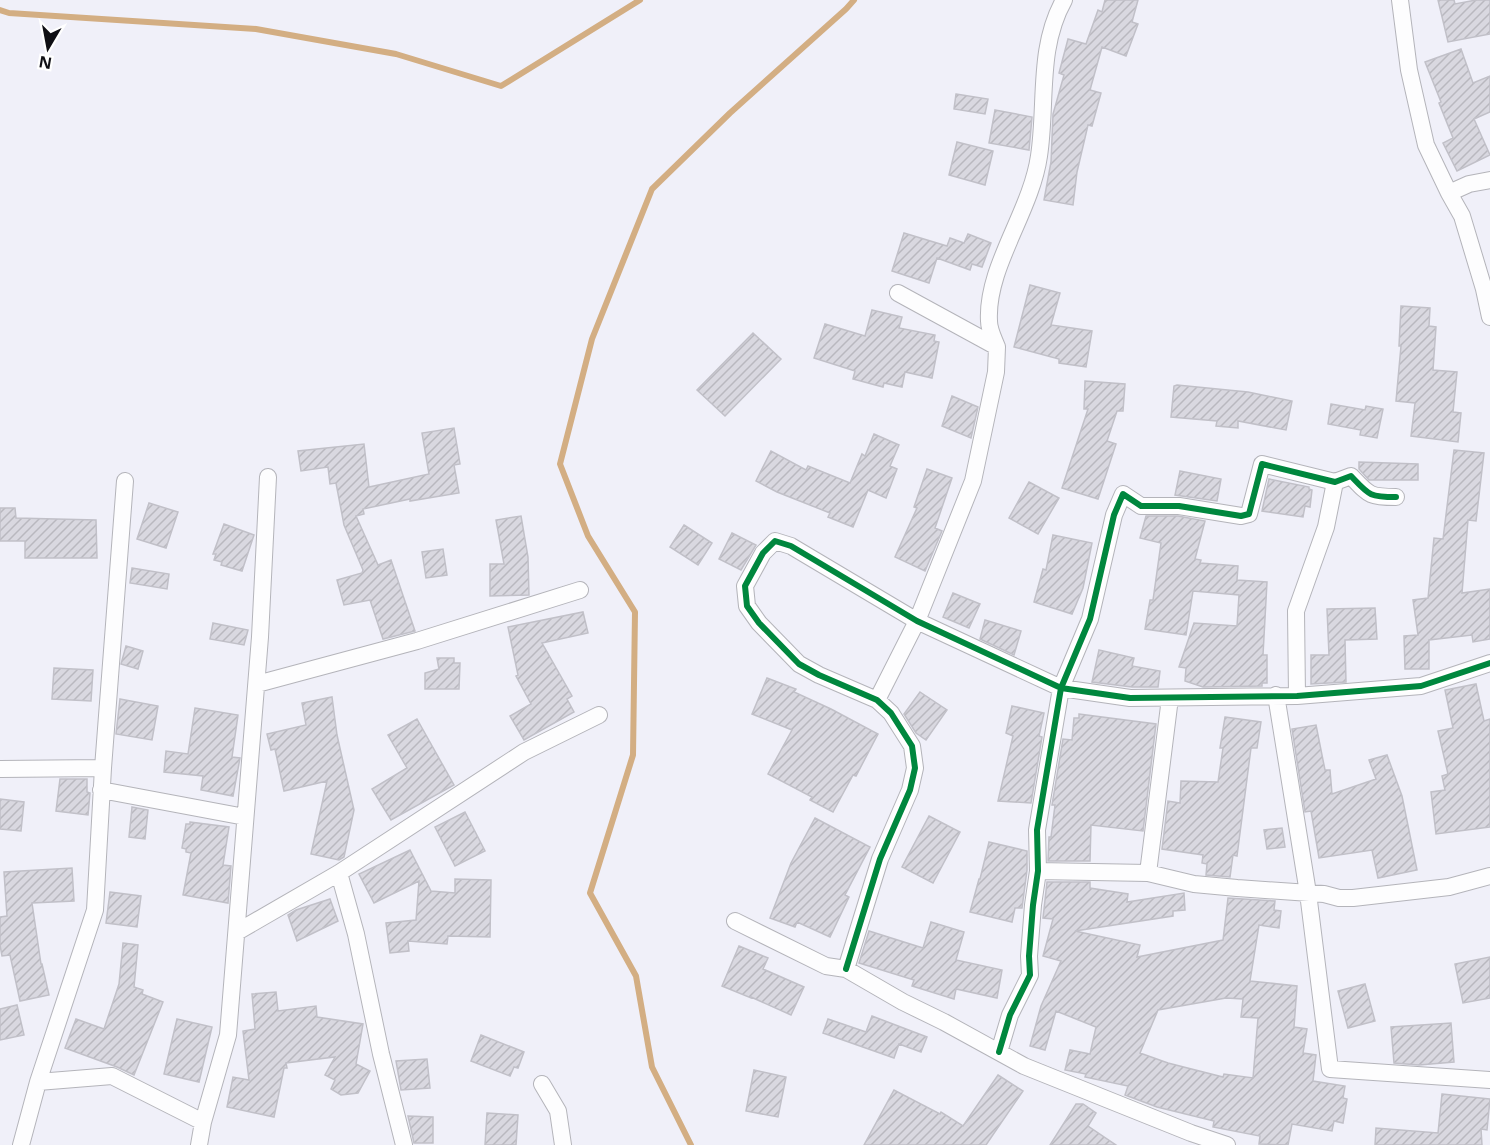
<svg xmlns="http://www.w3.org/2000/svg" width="1490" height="1145" font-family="'Noto Sans',sans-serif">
<defs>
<pattern id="building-hatch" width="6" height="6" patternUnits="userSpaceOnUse" patternTransform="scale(1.5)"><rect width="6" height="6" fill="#d9d8e0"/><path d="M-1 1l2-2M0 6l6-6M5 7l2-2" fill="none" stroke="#b9b8bf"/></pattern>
</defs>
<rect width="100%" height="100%" fill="#f0f0f9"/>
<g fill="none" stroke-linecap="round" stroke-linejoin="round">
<path stroke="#d3ae83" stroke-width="6" d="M0 10 9 13 256 29 396 54 501 86 640 0
M691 1145 652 1067 636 976 590 893 633 755 635 612 588 536 560 464 592 339 652 189 730 113 846 9 854 0"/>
</g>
<path fill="url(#building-hatch)" stroke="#c1c0c8" stroke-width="1.5" fill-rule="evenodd" d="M1105 0H1138L1132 22 1138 24 1126 56 1102 47 1090 90 1101 93 1092 126 1088 125 1077 172 1073 205 1044 200 1051 162 1053 114 1064 75 1059 73 1068 39 1086 44 1098 10 1102 12Z
M1438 0H1454L1455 4 1476 0H1490V34L1448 42Z
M1461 49 1473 83 1490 76V112L1474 119 1490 155 1457 171 1443 143 1453 138 1439 103 1441 102 1425 62Z
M956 94 988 99 985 114 954 109Z
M995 110 1032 117 1029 150 989 143Z
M957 142 993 151 985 185 949 175Z
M904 233 947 246 950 238 964 243 968 234 991 243 982 267 972 264 970 270 937 258 929 283 892 271Z
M1030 285 1060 293 1051 325 1092 331 1086 367 1059 363V359L1014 347Z
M1401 306 1430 308 1429 326 1436 327 1433 370 1457 372 1453 412 1461 413 1458 442 1411 436 1415 403 1396 401 1401 346H1399Z
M872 310 902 317 899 328 935 335 934 341 939 342 932 378 905 372 902 387 884 383 883 387 853 379 855 371 814 358 825 324 865 336Z
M753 333 781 359 725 416 697 390Z
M1085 381 1125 384 1123 411H1117L1107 441 1116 444 1098 499 1062 488 1088 409H1084Z
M1177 385 1248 392 1292 401 1286 430 1238 421V428L1216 426 1217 421 1171 417 1174 386Z
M952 396 978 407 971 438 942 426Z
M1331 404 1365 410 1366 406 1383 409 1377 438 1360 435 1361 430 1328 424Z
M454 428 460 464 454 465 459 493 410 501V499L363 509 364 514 356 516 378 565 391 560 415 631 383 639 370 600 344 605 337 580 362 573 363 570 344 525 336 483 330 484 328 467 301 471 298 451 364 444 369 487 429 474 422 433Z
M874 434 899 445 890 466 897 469 886 498 868 490 853 527 828 517 830 513 777 492 756 481 771 451 806 470 808 466 850 483 862 454 865 456Z
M1454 450 1484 453 1476 521 1468 520 1462 593 1490 589V639L1473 642 1472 635 1429 640V669H1405L1404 636 1418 635 1413 600 1428 598 1434 538 1443 539Z
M1359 462 1418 464V480H1369L1359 469Z
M927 469 952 478 935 528 942 531 925 571 895 557 917 508 914 507Z
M1180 471 1221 479 1217 501 1175 495Z
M1269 479 1309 487V489L1312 490 1310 507 1305 506 1303 517 1262 511Z
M1029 482 1059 498 1038 534 1009 518Z
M149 503 178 512 166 548 137 539Z
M0 508H15L16 518 96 520 97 558H25V541H0Z
M521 516 528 557 529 595 490 596V564H504L496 520Z
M1146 516H1178L1205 521 1195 559 1201 560 1200 563 1238 566 1237 580 1267 582 1263 655H1267V683H1262V686L1203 687 1185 681 1186 668 1179 667 1194 623 1237 626 1239 595 1193 591 1186 635 1145 629 1150 600H1153L1161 543 1140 538Z
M224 524 254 535 242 571 221 565 222 562 214 560 216 554H213Z
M684 525 712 543 698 565 670 547Z
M732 533 756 545 741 570 719 559Z
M1053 535 1092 543 1083 588 1072 614 1034 602 1043 569 1046 570Z
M443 549 447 575 426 578 422 552Z
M132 568 169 574 167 589 130 583Z
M953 593 980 604 969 628 943 617Z
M1375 608 1377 639 1345 640 1346 682 1311 684V655H1329L1327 609Z
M583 612 588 633 542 643 572 696 567 699 574 712 524 740 510 716 531 704 516 676 518 675 508 627Z
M985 620 1021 631 1014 655 980 639Z
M213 623 248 630 244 645 210 639Z
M126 646 143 651 138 669 121 664Z
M1099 650 1134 658 1132 666 1160 671 1158 687H1132L1092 682Z
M437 658H454V663H460L459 689H425V673L439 669Z
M54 668 93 670 91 701 52 699Z
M767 678 796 689 794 692 831 709 878 734 856 776 853 775 833 812 810 800 812 797 768 774 792 730 752 714Z
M1476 684 1484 721 1490 719V827L1436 834 1431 792 1445 790 1442 776 1448 774 1438 731 1453 728 1445 690Z
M920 692 947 710 926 740 916 733 904 714Z
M332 697 337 735 354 810 344 857 339 860 311 854 327 781 284 791 275 749 271 750 267 734 306 725 302 703Z
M120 699 158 706 152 740 116 734Z
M1012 706 1044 713 1039 736 1042 737 1031 803 998 801 1013 736 1006 733Z
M195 708 238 715 232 757 240 758 233 796 201 790 203 776 164 772 166 751 188 754Z
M1079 714 1156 724 1143 831 1091 825 1090 861H1048L1049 837H1051L1055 805H1052L1063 739 1072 740 1074 718H1079Z
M1225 717 1261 722 1257 748H1251L1237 856 1233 855 1230 877 1206 875 1207 864 1202 863 1203 855 1162 849 1168 801 1180 803 1181 781 1218 782 1223 748H1220Z
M417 719 454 785 391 820 372 789 407 768 388 735Z
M1316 725 1325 770H1330L1332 794 1376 779 1369 760 1387 755 1402 796 1417 870 1378 878 1372 850 1319 858 1311 811 1305 812 1292 729Z
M60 779H87V792L90 793 88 815 56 811Z
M0 799 24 802 21 831 0 829Z
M132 807 148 810 145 839 129 837Z
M465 812 485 851 455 866 435 827Z
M929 816 960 832 933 883 902 867Z
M815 818 870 847 845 895 849 897 830 937 797 922 795 927 770 918 791 863Z
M190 822 229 827 223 865 231 866 228 903 183 895 191 853 186 852V849L182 848 186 824H190Z
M1282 828 1285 847 1267 849 1264 830Z
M989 842 1027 851V870L1022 908H1015L1012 922 970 912 979 879H980Z
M410 850 431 891 455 893V879L491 880 490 937 448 936 447 944 408 941 409 951 390 953 386 923 416 920 419 881 374 903 359 874Z
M72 868 74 901 32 903 41 964H42L49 995 20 1001 10 955 2 956 0 945V917L7 916 4 872Z
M1047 882H1090V888L1128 894 1127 902 1184 893 1185 910 1173 911V916L1075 931 1140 945 1137 957 1223 940 1228 898 1275 901 1274 910 1281 911 1279 928 1259 925 1250 981 1297 986 1294 1027 1307 1029 1303 1053 1316 1055 1313 1081 1345 1086 1343 1098 1347 1099 1343 1123 1334 1121 1332 1131 1292 1124 1288 1145 1259 1144 1260 1136 1213 1127 1214 1121 1157 1107 1125 1095 1128 1086 1085 1077 1086 1074 1065 1070 1070 1050 1090 1054 1096 1027 1056 1011 1045 1050 1030 1046 1041 1006 1061 961 1043 956 1053 919 1043 918ZM1226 998 1243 999 1241 1017 1258 1018 1253 1078 1224 1074 1223 1077 1168 1063 1140 1053 1158 1010Z
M110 892 141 896 137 927 106 923Z
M330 899 338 921 297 941 288 915 296 910Z
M931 922 964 932 956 960 1002 970 997 998 956 989 954 999 912 986 914 980 859 963 869 931 923 948Z
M123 943 138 945 134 987 143 990 142 994 163 1002 134 1075 117 1067 65 1048 76 1019 104 1029 119 984Z
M739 946 768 958 763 969 804 987 791 1015 751 997V998L722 986Z
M1490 957V998L1463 1003 1455 964Z
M1365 984 1375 1021 1348 1028 1338 991Z
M276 992 278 1011 316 1006 317 1017 363 1024 356 1064 370 1071 358 1093 341 1095 331 1089 335 1080 325 1075 335 1057 286 1063 287 1068H284L274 1117 227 1107 233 1077 249 1080 243 1031 255 1029 252 994Z
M17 1005 24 1035 0 1040V1009Z
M872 1016 927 1037 921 1052 899 1044 894 1058 823 1033 828 1019 866 1032Z
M177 1019 212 1027 199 1082 164 1074Z
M1451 1023 1454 1062 1419 1065 1394 1063 1391 1027Z
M481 1035 524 1052 518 1068 514 1067 510 1076 471 1061Z
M427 1059 430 1088 401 1090 396 1061Z
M754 1070 786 1077 778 1117 746 1111Z
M998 1075 1023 1091 986 1145H864L894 1090 940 1114 941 1112 963 1126Z
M1442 1094 1490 1099 1487 1130 1481 1129 1482 1145H1375L1376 1128 1438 1133Z
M1076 1104H1083L1096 1113 1088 1126 1116 1145H1050Z
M487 1113 518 1115 516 1145H485Z
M408 1116 433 1117V1143H414Z"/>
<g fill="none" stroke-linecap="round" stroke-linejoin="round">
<g stroke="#b4b4ba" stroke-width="18">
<path id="street" d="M1400 0 1409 70 1426 145 1449 193 1462 216 1484 289 1490 317
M1449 193 1469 184 1490 180
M997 347C994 339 989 330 989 321 986 267 1031 212 1039 156 1047 104 1037 48 1064 0
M257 684 417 641 580 590
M1276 695 1308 893 1330 1069 1490 1080
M1297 696 1296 611 1326 527 1335 482
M877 700 917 621 973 481 996 372 997 347 898 293
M0 769 103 768
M101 790 245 817
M1038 871 1148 873 1194 884 1237 888 1324 894 1339 898H1353L1449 887 1490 876
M339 873 356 934 381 1054 404 1145
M1148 873 1170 698
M735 921 826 966 846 969 903 1002 944 1022 1024 1066 1191 1133 1227 1145
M237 932 339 873 524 752 599 715
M846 969 880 859 910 790 915 768 912 746 891 713 877 700 819 675 799 664 759 623 747 606 745 586 763 553 775 541 791 546 917 621 1061 688 1130 698 1297 696 1421 686 1490 663
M999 1052 1010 1015 1030 975 1029 956 1033 905 1038 871 1037 830 1061 688 1090 619 1114 515 1123 494 1141 506H1179L1241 516 1249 514 1262 464 1335 482 1351 476C1369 495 1369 497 1396 497
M38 1082 95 910 103 768 125 481
M542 1084 558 1111 563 1145
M21 1145 38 1082 112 1076 203 1122
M199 1145 203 1122 228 1035 260 637 268 477"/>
</g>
<use href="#street" stroke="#fdfdfe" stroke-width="16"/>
<g stroke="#fff" stroke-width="10">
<path id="cycleway" d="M846 969 880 859 910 790 915 768 912 746 891 713 877 700 819 675 799 664 759 623 747 606 745 586 763 553 775 541 791 546 917 621 1061 688 1130 698 1297 696 1421 686 1490 663
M999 1052 1010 1015 1030 975 1029 956 1033 905 1038 871 1037 830 1061 688 1090 619 1114 515 1123 494 1141 506H1179L1241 516 1249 514 1262 464 1335 482 1351 476C1369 495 1369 497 1396 497"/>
</g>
<use href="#cycleway" stroke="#00873e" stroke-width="6"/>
</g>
<g transform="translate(48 48) rotate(190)" stroke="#ffffff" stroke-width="4.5" paint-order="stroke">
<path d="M0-4.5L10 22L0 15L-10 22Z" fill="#0f0f14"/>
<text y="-9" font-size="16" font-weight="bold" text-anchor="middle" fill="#0f0f14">N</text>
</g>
</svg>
